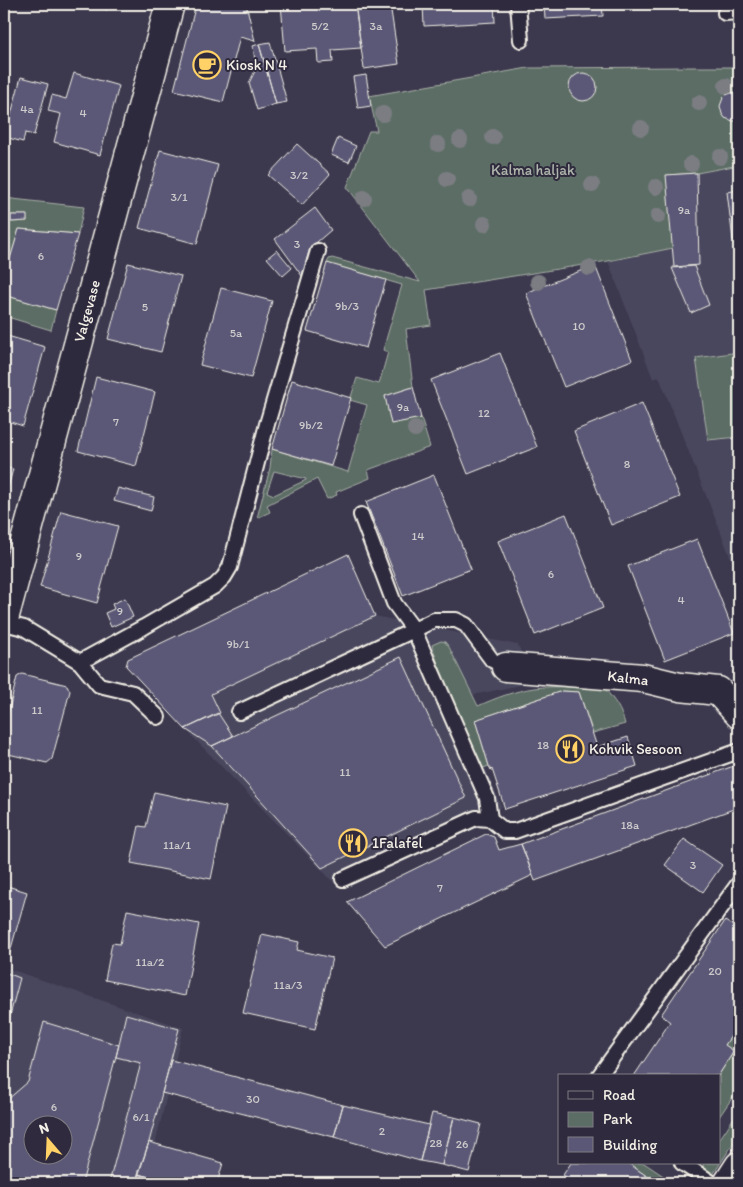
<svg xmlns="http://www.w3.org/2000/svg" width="743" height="1187" font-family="Itim,sans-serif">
<rect width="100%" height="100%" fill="#3c384e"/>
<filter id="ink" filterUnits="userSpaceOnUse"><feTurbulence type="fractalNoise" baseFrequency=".02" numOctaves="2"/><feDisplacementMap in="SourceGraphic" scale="10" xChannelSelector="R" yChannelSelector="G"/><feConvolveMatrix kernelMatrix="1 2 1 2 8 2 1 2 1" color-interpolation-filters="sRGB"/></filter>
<g filter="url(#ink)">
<path fill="#48465d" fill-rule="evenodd" d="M739 165V579L659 377 653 379 608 261 673 248 666 175 697 173Z
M375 616 518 645 535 682 455 699 502 807 338 887 185 729 220 713 211 694Z
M4 967 183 1028 146 1183H4ZM32 1124H62V1154H32Z"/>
<path fill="#5b6d65" stroke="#a8afa6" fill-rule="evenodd" d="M689 67H739V165L697 173 667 175 673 248 608 261 426 290 431 325 406 329 413 387 385 396 391 423 421 418 430 447 368 470 370 478 336 492 337 495 327 499 317 479 267 505 270 512 257 518 270 468 272 449 348 472 367 405 350 400 357 378 379 384 388 352 383 350 402 285 327 263 329 259 332 258 420 282 347 187 369 131H377L369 96 528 68ZM274 471 306 479V480L274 495 267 492Z
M4 198 84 207 78 234 19 229 4 279ZM11 215H26L27 221 11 222Z
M4 295 56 310 51 330 4 316Z
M739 352V437L708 440 696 358Z
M441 641 445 642 449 647 478 706C496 698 514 691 534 688 558 685 582 688 605 689 615 701 621 709 625 724L593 733 579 692 562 691 475 720 489 766 483 768 440 671 432 645Z
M739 1024V1088L719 1117V1076H718L734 1052 725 1045Z
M739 1110V1135L712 1176 702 1168 704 1163H719V1140Z
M628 1163H644L674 1183H644L648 1177Z"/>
<path fill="#5a5876" stroke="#f4f1e8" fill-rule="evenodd" d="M90 4H109L107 10Z
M196 4H246L255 41 240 37 223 102 174 90Z
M281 4H355L361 48 332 50 333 62 318 63 317 49 285 51Z
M355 4H390L399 64 364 69Z
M423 4H494L495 22 424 26Z
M544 4H602L603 16 545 19Z
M270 42 287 102 276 104 259 44Z
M259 44 276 104 257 110 249 83 256 69 253 46Z
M74 73 119 86 100 155 54 142 61 114 48 111 52 95 66 99Z
M569 87a14 14 0 1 1 28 0a14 14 0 1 1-28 0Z
M366 75 371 106 358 108 353 77Z
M21 77 48 84 34 135 25 133 23 142 5 137Z
M734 92 739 93V121H733L725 118 722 114 720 106 723 98 726 95Z
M338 138 356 146 349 162 331 155Z
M297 144 330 174 302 205 268 175Z
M160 150 218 165 197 244 139 228Z
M697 173 699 265 674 267 666 175Z
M739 190V239L733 240 727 192Z
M315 208 331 230 310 248 302 276 275 239Z
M11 215H27V221L11 222Z
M19 229 78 234 56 310 4 295V279Z
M277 250 292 268 283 276 267 258Z
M128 263 181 276 161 352 108 339Z
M327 263 386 280 366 348 307 331Z
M595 265 632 360 564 387 526 293Z
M694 266 709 305 691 313 672 268Z
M221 288 272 301 251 378 200 365Z
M4 335 45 347 23 426 4 420Z
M500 353 537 447 468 474 431 380Z
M96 377 155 392 136 466 78 451Z
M292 380 351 398 331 466 272 449Z
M413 387 421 418 391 424 385 396Z
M642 403 680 497 611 525 574 431Z
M4 467 13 469 4 503Z
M434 475 471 569 403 596 366 502Z
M118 488 154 497 151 511 114 501Z
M61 511 118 526 97 603 40 587Z
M566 514 603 608 535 635 498 541Z
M697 539 734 633 665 660 628 566Z
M348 554 375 616 211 694 220 713 185 729 126 666 128 659Z
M125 598 133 617 111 627 105 613 114 609 112 604Z
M401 657 466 798 322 868 212 746Z
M22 674 67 685 70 691 52 759 47 763 4 753V730L17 677Z
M562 691 579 692 597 747 628 737 637 766 505 809 492 769 491 770 489 766 475 720Z
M218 713 233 736 212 746 185 729Z
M739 764V807L535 881 521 844Z
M154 792 226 807 211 879 131 863 139 826 146 827Z
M486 834 494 837 499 850 521 844 533 875 385 946 347 902Z
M684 839 722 865 703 892 665 865Z
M4 885 27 892 10 952 4 951Z
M127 910 199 924 185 996 105 980 112 943 120 944Z
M739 917V1024L725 1045 734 1051 718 1076H634L670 1022 661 1015 725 921 733 926Z
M262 934 299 942 297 950 332 958 315 1029 243 1013Z
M4 972 20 978 4 1038Z
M126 1014 179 1029 149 1142 136 1183H109L141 1063 116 1057Z
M44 1022 119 1045 82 1183H4V1114L7 1100 28 1082ZM32 1124H62V1154H32Z
M171 1060 343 1105 334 1137 162 1093Z
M343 1105 429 1125 420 1161 334 1137Z
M432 1113 454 1117 442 1165 420 1161Z
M454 1117 481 1124 469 1172 442 1165Z
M149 1142 223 1163 217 1183H171L138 1174Z
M571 1163H628L648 1177 644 1183H562L566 1177 563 1175Z
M138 1174 164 1181 163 1183H136Z"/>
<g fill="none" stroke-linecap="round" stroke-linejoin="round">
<g stroke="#f4f1e8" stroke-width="18">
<path id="lane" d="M518 4 521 40
M725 13 739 12
M361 515 394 603 414 630 434 620H456L466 625 492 660 506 667
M4 623 24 628 80 662 99 685 133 693 158 717
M80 662 144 627 215 586 224 577 230 567 267 424 318 251
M239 712 414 630 487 798 490 819
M343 879 476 818 490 819 505 831H515L739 751
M599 1076 739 883
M682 1163 712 1183"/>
</g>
<g stroke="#f4f1e8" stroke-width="31">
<path id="street" d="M4 619 170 4
M506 667 643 678 680 687 718 691 739 714
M728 1183 739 1166"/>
</g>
<use href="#lane" stroke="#2f2a3d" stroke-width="14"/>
<use href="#street" stroke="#2f2a3d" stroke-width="28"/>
</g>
<g fill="#7b7d82">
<circle cx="726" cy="86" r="8"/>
<circle cx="699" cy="103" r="8"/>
<circle cx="383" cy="114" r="8"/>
<circle cx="641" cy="128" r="8"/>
<circle cx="493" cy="137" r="8"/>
<circle cx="460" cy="140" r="8"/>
<circle cx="438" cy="144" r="8"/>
<circle cx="720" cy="157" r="8"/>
<circle cx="691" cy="164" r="8"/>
<circle cx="447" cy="179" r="8"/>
<circle cx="592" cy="185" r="8"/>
<circle cx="656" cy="187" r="8"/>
<circle cx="364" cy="198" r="8"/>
<circle cx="469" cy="199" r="8"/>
<circle cx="658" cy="216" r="8"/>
<circle cx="484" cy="224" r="8"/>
<circle cx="589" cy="268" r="8"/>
<circle cx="538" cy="282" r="8"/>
<circle cx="415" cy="429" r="8"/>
</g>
</g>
<defs>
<g id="cafe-ring" transform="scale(1.4375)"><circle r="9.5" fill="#2f2a3d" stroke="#ffd166" stroke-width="1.5"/><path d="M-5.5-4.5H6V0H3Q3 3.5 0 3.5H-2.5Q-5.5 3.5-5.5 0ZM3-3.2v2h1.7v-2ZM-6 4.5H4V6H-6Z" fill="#ffd166"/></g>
<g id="restaurant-ring" transform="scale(1.4375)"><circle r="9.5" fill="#2f2a3d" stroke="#ffd166" stroke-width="1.5"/><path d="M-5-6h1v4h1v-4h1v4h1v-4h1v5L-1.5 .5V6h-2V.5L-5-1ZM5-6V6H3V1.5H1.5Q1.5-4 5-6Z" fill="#ffd166"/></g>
</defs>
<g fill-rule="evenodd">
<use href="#cafe-ring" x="207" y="65"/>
<use href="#restaurant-ring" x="570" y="749"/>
<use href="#restaurant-ring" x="353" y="843"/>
</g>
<g text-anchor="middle" stroke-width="4" stroke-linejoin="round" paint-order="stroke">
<g font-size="12" fill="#cecbcc">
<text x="320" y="30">5/2</text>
<text x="376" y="30">3a</text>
<text x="27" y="113">4a</text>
<text x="83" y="117">4</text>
<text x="299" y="179">3/2</text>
<text x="179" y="201">3/1</text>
<text x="684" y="214">9a</text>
<text x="297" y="248">3</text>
<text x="41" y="260">6</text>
<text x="347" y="310">9b/3</text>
<text x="145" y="311">5</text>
<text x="579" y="330">10</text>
<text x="236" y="337">5a</text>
<text x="403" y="411">9a</text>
<text x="484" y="417">12</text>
<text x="116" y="426">7</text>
<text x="311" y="429">9b/2</text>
<text x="627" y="468">8</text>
<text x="418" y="540">14</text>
<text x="79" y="560">9</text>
<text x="551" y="578">6</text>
<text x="681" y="604">4</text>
<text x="120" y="615">9</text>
<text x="238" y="648">9b/1</text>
<text x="37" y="714">11</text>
<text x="543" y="749">18</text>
<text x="345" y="776">11</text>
<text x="630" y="829">18a</text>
<text x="177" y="849">11a/1</text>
<text x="693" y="869">3</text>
<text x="440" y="892">7</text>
<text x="150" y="966">11a/2</text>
<text x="715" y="975">20</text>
<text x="288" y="989">11a/3</text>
<text x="253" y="1103">30</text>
<text x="54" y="1111">6</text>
<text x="141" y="1121">6/1</text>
<text x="382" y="1135">2</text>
<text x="436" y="1147">28</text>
<text x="462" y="1148">26</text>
</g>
<g font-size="15" fill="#f4f1e8" stroke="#2f2a3d" text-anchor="start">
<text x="226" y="70">Kiosk N 4</text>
<text x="589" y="754">Kohvik Sesoon</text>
<text x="372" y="848">1Falafel</text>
</g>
<g font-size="15" fill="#afb6ad" stroke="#2f2a3d">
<text x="533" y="175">Kalma haljak</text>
</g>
<g font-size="15" fill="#f4f1e8" stroke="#2f2a3d">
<text transform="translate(87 311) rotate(-75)" y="5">Valgevase</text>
<text transform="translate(628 678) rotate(7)" y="5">Kalma</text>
</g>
</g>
<rect width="743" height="1187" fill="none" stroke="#2f2a3d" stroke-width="20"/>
<rect x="10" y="10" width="723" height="1167" fill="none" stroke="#f4f1e8" stroke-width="2" filter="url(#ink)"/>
<rect x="558" y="1074" width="162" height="90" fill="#2f2a3d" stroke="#7e7a81"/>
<rect x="568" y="1091" width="25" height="8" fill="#2f2a3d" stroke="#7e7a81"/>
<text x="603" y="1100" font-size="15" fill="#f4f1e8">Road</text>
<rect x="568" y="1112" width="25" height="15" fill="#5b6d65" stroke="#7e7a81"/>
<text x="603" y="1124" font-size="15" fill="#f4f1e8">Park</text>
<rect x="568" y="1137" width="25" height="15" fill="#5a5876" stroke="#7e7a81"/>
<text x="603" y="1150" font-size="15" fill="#f4f1e8">Building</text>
<g transform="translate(48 1140) rotate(341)"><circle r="24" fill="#2f2a3d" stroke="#7e7a81"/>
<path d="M0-4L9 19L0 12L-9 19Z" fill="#ffd166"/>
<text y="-8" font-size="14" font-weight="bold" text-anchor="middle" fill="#f4f1e8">N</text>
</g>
</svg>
